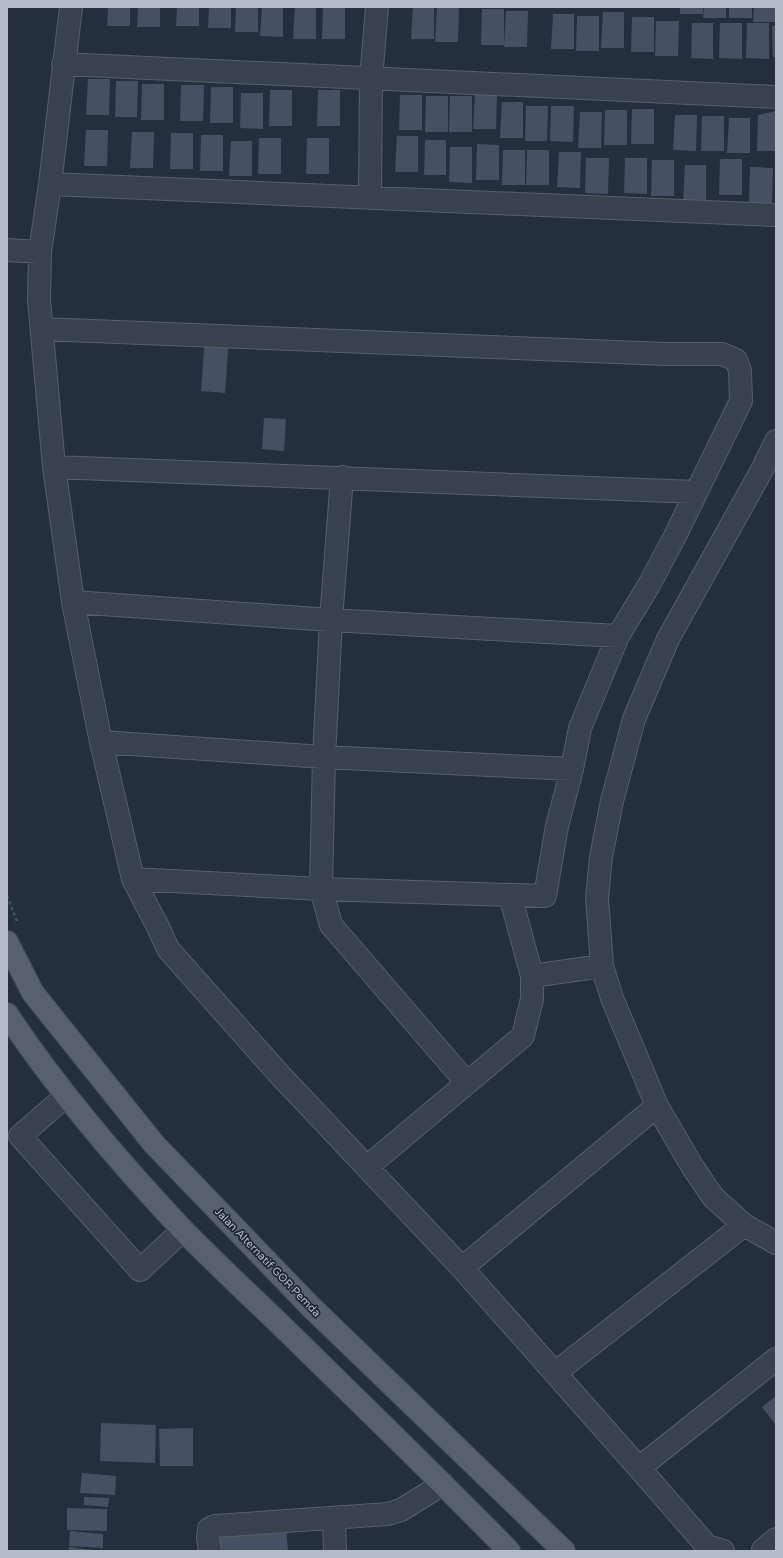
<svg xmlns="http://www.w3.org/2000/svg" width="783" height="1558" font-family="'Varela Round',sans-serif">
<rect width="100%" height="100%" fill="#242f3e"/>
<path fill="#455162" d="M108 7H130V26H107Z
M138 7H160V27H137Z
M177 7H199V26H176Z
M209 7H231V28H208Z
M236 7H258V32H235Z
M262 7H283V37L260 36Z
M295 7H316V39H293Z
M323 7H345V39H322Z
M413 7H434V39H411Z
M437 7H459L458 42H435Z
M680 7H703V14H680Z
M704 7H726V18H703Z
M729 7H752V18H729Z
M754 7H776V22H753Z
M482 9H504V45H481Z
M506 11H528L527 47H504Z
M603 12H624V48H601Z
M553 14H574V49H551Z
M577 16H599V51H576Z
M632 17H654V52H631Z
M656 21H679L678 56H655Z
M692 23H713V59L691 58Z
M720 23H742V59L719 58Z
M747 23H769V59L746 58Z
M772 26H776V57H773Z
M88 79H110L109 115H86Z
M116 81H138L137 117H115Z
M142 84H164V120H141Z
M181 85H204L203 121H180Z
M211 87H233V123H210Z
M270 90H292V126H269Z
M318 90H340V126H317Z
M241 93H263V129L240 128Z
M475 94H497L496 129H473Z
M400 95H422V130H399Z
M426 96H448V132H425Z
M450 96H472V132H449Z
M502 102H523V138H500Z
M526 106H548L547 141H525Z
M551 106H574L573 142 550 141Z
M632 109H654V144H631Z
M605 110H627V145H604Z
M776 111V151H757L758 115Z
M580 112H602L601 148H578Z
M675 115H697L696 151 673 150Z
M702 116H724V151H701Z
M729 118H750V153H727Z
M86 130H108L107 166H84Z
M132 132H154L153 168H130Z
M171 133H193V169H170Z
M201 135H223V171H200Z
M397 136H418V172H395Z
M259 138H281V174H258Z
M307 138H329V174H306Z
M425 140H446V175H424Z
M231 141H252V176H229Z
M477 144 499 145V180H476Z
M450 147H472V183L449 182Z
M503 150H525V185H502Z
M527 150H549V185H526Z
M559 152H581L580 188 557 187Z
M586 158H609L608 194 585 193Z
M625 158H647V194L624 193Z
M720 159H742V195H719Z
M652 160H674V196H651Z
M685 165H706V201H683Z
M750 167 773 168 772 203H749Z
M205 336 229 338 225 393 201 391Z
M264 418 286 419 284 451 262 449Z
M776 1396V1425L762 1407Z
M101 1423 156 1425 155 1463 100 1461Z
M193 1428V1466H160L159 1429Z
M82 1473 116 1476 115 1495 80 1493Z
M84 1497 109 1498 108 1507 84 1505Z
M67 1508 107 1509V1531L67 1530Z
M286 1525 288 1551H217L216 1529Z
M70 1531 103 1534V1548L69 1546Z
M69 1547 93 1550V1551H68Z"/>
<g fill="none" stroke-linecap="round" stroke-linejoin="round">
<g stroke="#565f6c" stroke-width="24">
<path id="minor" d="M71 7 50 184 40 252 39 300 54 467 73 602 101 742 133 879 158 927 168 949 279 1074 462 1268 639 1468
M63 64 776 97
M50 184 776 215
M370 197 371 79 377 7
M7 250 40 252
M42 329 666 354H722L736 360 740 371 741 401 675 536 649 585 618 636 580 728 572 769 557 826 545 896 321 889 133 879
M776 441 763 468 668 639 634 719 612 801 601 857 597 898 602 966 612 998 657 1106 692 1166 713 1197 744 1225 776 1243
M54 467 696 492
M342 477 331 620 324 757 321 889 331 925 467 1083
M73 602 331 620 618 636
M101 742 324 757 572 769
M510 895 532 976
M66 1096 20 1136 140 1270 183 1230
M367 1167 523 1036 532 999V976L602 966
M462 1268 657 1106
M555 1373 744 1225
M334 1518 335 1551
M763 1550 776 1539
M210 1551 208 1538 209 1529 215 1526 388 1514 401 1510 443 1484
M723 1551 707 1546 639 1468 776 1359"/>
</g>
<g stroke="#414a57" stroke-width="24">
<path id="major" d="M7 942 33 993 154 1144 310 1306 564 1551
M7 1014C58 1091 119 1162 182 1229 216 1264 253 1298 288 1332 362 1405 437 1477 509 1551"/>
</g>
<path stroke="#44595c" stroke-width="2.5" stroke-dasharray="3 3" stroke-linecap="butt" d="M7 896 17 921"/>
<use href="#minor" stroke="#38414e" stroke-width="22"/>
<use href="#major" stroke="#56606e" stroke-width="22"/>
</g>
<g text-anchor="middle" stroke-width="3.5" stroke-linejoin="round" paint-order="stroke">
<g font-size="11" fill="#b4bcc9" stroke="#1d2633">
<text transform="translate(268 1262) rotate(46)" y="4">Jalan Alternatif GOR Pemda</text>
</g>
</g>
<rect width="783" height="1558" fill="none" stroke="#b4bcc9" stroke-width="16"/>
</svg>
